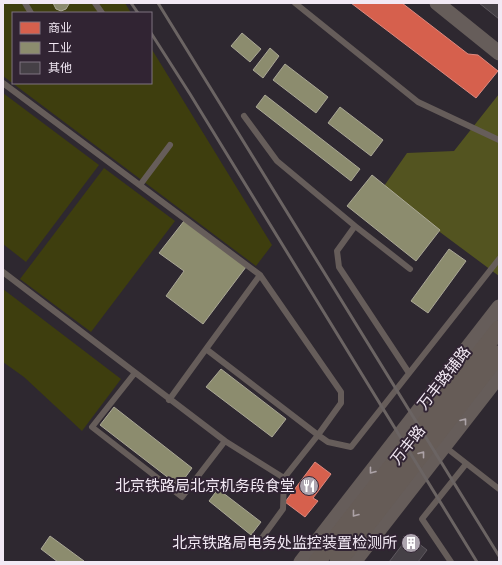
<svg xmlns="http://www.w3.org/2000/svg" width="502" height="565" font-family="'PT Sans Narrow','Noto Sans SC',sans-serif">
<rect width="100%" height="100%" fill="#2e2830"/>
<path fill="#3e3e0e" d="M3 3H125L131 13H13V83H151V48L272 245 256 266 3 76Z
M3 93 99 165 26 262 3 244Z
M104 168 175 221 91 332 20 279Z
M3 289 121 379 82 431 24 377 3 362Z"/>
<path fill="#535420" d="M499 94V276L382 189 407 153 454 151Z"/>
<path fill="#d6604d" stroke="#de897f" d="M351 3H402L468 54 478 55 498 71 476 98Z
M315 462 331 474 313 498 318 501 305 517 285 502Z"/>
<path fill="#8c8c6e" stroke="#aba896" d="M53 3H69V4L66 9 61 11 56 9Z
M242 33 261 49 250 62 231 46Z
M270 48 279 56 263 78 253 70Z
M285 64 328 97 316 113 273 80Z
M265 95 360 169 351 181 256 107Z
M340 107 383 140 371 156 328 123Z
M372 175 440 230 416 261 347 206Z
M184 221 246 267 203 324 166 296 184 271 159 253Z
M449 249 466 261 428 313 411 301Z
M221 369 286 419 272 437 206 387Z
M114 407 192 468 179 486 100 425Z
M218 489 261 522 251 535 209 501Z
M50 536 84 561 83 562H58L41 549Z"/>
<path fill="#454046" stroke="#5e585f" d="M479 3H499V19Z
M409 536 427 550 418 562H389Z"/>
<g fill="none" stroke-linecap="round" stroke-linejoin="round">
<path stroke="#665d5a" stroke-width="6" d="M25 3 31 13
M95 3 102 13
M295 3 418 102 499 140
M3 83 260 275
M244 116 277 161 355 226
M140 185 170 145
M3 272 225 441 284 478 318 435 328 442 351 447 499 259
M260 275 341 392V403L318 435 206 349Z
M409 373 339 267 337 251 355 226 410 269
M134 374 92 427 182 497 225 441
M169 400 206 349
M444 446 499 489
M256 546 283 509 284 478
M451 562 422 519 466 464"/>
<path stroke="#665d5a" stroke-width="15" d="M437 3 499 53
M301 562 499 307
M354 562 499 376"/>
<path stroke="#665c57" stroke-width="17" d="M317 562 499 329
M338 562 499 354"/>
<path stroke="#6b6463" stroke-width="3" d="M131 3 138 13
M158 3 499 556
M151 33 190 94 477 562"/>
</g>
<defs><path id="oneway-chevron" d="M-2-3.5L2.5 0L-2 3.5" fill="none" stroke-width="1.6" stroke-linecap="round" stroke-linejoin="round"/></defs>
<g stroke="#aca3a7">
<use href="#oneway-chevron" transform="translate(464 421) rotate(-52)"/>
<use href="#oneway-chevron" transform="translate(372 471) rotate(128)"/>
</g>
<g stroke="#aca2a6">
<use href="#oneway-chevron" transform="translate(422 454) rotate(-52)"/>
<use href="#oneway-chevron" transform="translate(355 514) rotate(128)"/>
</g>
<defs>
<g id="restaurant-disc" transform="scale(1)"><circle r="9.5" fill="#ada5af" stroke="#312433"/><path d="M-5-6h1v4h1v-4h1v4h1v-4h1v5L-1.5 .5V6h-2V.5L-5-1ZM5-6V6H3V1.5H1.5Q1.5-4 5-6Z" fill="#fff"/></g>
<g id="building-disc" transform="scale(1)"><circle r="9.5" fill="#ada5af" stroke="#312433"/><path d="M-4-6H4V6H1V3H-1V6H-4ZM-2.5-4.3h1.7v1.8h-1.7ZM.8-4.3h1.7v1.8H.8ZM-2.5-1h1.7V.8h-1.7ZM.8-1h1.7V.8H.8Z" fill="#fff"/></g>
</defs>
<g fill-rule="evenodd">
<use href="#restaurant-disc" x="309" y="486"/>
<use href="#building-disc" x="411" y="543"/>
</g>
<g text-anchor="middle" stroke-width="4" stroke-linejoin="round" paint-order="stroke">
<g font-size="15" fill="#f2e9f4" stroke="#312433">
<text transform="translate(444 378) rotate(-52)" y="5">万丰路辅路</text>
<text transform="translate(408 445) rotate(-52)" y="5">万丰路</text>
</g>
<g font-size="15" fill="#f2e9f4" stroke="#312433" text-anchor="end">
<text x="295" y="491">北京铁路局北京机务段食堂</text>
<text x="397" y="548">北京铁路局电务处监控装置检测所</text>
</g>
</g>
<rect width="502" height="565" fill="none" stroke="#f2e9f4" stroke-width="8"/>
<rect x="12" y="12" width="140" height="72" fill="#312433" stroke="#7e7380"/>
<rect x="20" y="22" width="20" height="12" fill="#d6604d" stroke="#7e7380"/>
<text x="48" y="32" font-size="12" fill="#f2e9f4">商业</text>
<rect x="20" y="42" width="20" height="12" fill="#8c8c6e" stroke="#7e7380"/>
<text x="48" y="52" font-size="12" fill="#f2e9f4">工业</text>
<rect x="20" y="62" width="20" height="12" fill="#454046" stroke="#7e7380"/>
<text x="48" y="72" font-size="12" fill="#f2e9f4">其他</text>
</svg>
